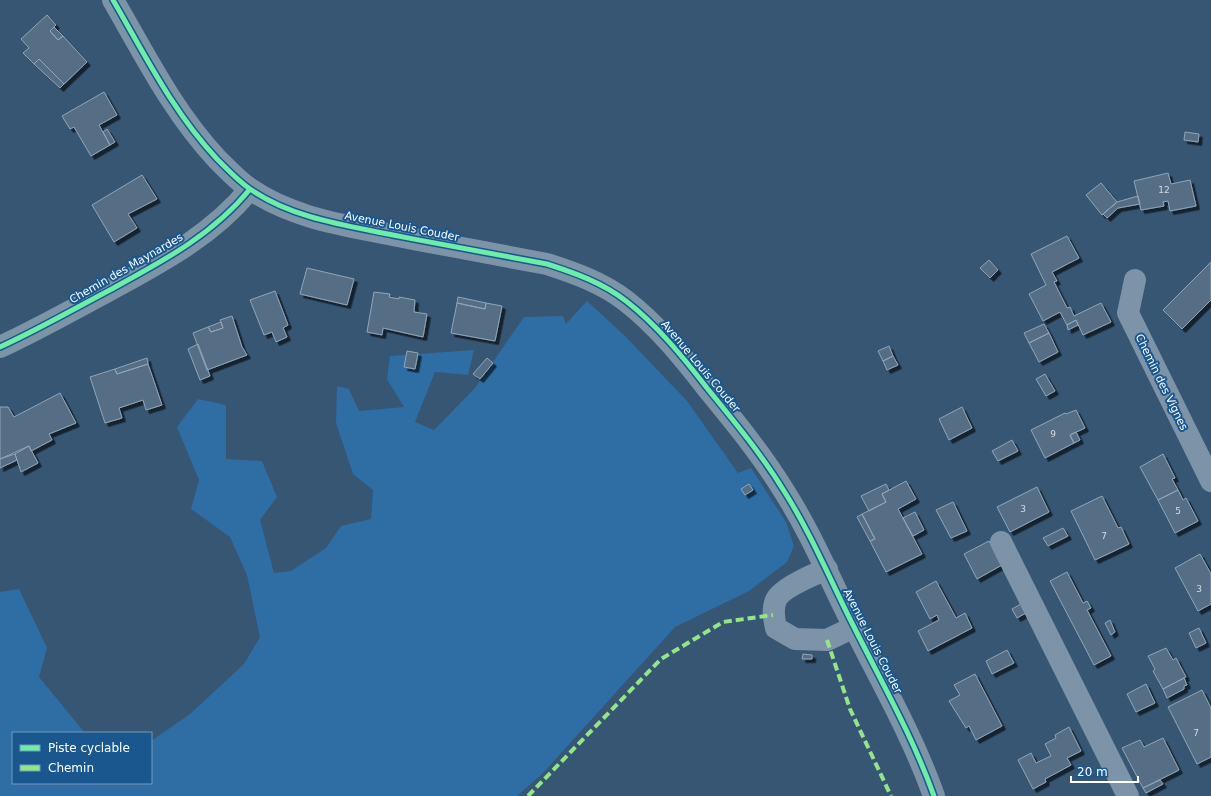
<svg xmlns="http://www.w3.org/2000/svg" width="1211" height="796" font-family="'DejaVu Sans',sans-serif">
<defs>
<filter id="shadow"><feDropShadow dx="3.5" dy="3.5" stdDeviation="0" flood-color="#0009"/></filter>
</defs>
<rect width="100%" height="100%" fill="#365674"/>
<path fill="#2f6da5" d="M587 301 625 336 687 401 738 473 751 468 786 522 794 546 787 562 749 591 675 627 543 773 517 796H0V592L19 589 47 648 39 677 85 733H13V783H151V741L190 714 244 664 260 637 247 575 230 537 191 509 199 480 177 427 198 399 226 405V459L262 461 277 497 260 520 274 573 291 571 326 548 341 526 371 519 373 490 353 474 336 423 337 386 349 389 359 411 404 407 387 379 390 356 474 350 468 375 435 372 415 422 434 430 474 389 524 317 563 316 566 324Z"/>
<path fill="#546e86" stroke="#92a5b6" filter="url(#shadow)" d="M47 15 56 25 50 31 58 40 63 36 87 62 64 84 39 59 34 64 23 53 29 48 21 39Z
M54 27 63 36 58 40 50 31Z
M39 59 64 84 60 88 34 64Z
M104 92 117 115 99 125 110 145 91 156 74 127 70 129 62 116Z
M107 129 115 142 110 145 103 132Z
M1185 132 1199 134 1198 142 1184 140Z
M1168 173 1171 184 1190 180 1196 206 1170 211 1168 201 1163 202 1164 206 1141 210 1134 181Z
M142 175 157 199 128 214 137 228 114 242 92 205Z
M1101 183 1117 202 1102 215 1086 195Z
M1138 196 1140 204 1118 208 1107 218 1103 214 1117 202Z
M1067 236 1079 258 1052 272 1057 281 1054 282 1067 308 1070 307 1074 316 1101 303 1111 322 1083 335 1076 320 1067 325 1060 312 1043 321 1029 294 1046 285 1031 254Z
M989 260 998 270 990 278 980 268Z
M1211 262V300L1182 329 1163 310Z
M307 268 354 279 347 305 300 294Z
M275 291 288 325 283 328 287 337 276 342 272 332 264 335 250 300Z
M374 292 390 294 389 297 399 299V297L415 300 414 312 427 314 423 337 383 328 382 335 367 332Z
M458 297 486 303 485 309 457 303Z
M457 303 485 309 486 303 502 306 495 341 451 333Z
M232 316 242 347 247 355 207 370 193 333 208 327 211 332 223 328 220 320Z
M1076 320 1078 325 1068 330 1067 325Z
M221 322 223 328 211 332 208 327Z
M1044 324 1049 333 1029 343 1024 333Z
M1049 333 1058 352 1039 362 1029 343Z
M198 344 210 376 200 380 188 349Z
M889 346 893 356 883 361 878 351Z
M407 351 418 353 415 369 404 367Z
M893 356 898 365 887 370 883 361Z
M147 358 148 364 117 374 115 369Z
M487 358 493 363 480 379 473 374Z
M148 364 162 405 146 410 143 400 119 408 122 418 105 423 90 377 115 369 117 374Z
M1045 374 1055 391 1046 396 1036 379Z
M60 393 76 423 49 434 52 440 31 451 29 446 0 459V407H8L14 417Z
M962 407 972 428 949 440 939 419Z
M1076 410 1085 428 1070 435 1074 443 1045 458 1031 430 1065 413 1066 414Z
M1076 432 1080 440 1074 443 1070 435Z
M1012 440 1018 451 998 461 992 451Z
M29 446 38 463 21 472 15 454Z
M15 454 17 460 0 468V459Z
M1163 454 1175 478 1172 479 1178 490 1158 500 1140 467Z
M906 481 916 499 898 509 922 554 886 572 870 541 875 539 862 514 886 502 882 494Z
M749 484 753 490 745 495 741 489Z
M886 484 889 490 882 494 886 502 869 511 861 496Z
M1037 487 1049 512 1010 532 997 507Z
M1178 490 1183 500 1186 498 1198 521 1175 533 1158 500Z
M1102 496 1118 528 1121 527 1129 544 1095 560 1071 511Z
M953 502 967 531 951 538 936 510Z
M915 512 924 530 913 536 903 518Z
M862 514 875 539 870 541 857 517Z
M1063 528 1068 536 1048 546 1043 538Z
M989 541 1002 565 977 579 964 554Z
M1200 554 1211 574V604L1198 611 1175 568Z
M1067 572 1083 603 1087 601 1091 608 1087 610 1111 656 1094 665 1050 581Z
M936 581 956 618 965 613 972 628 928 651 918 631 939 620 937 615 930 619 916 592Z
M1021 604 1026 613 1017 618 1012 609Z
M1110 620 1115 632 1111 635 1105 623Z
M1199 628 1206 643 1196 648 1189 633Z
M1166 648 1173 660 1176 658 1186 677 1163 689 1153 671 1155 669 1148 656Z
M1007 650 1014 663 992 674 986 661Z
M803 654 812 655V659H802Z
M975 674 1002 726 976 740 969 726 966 728 949 701 960 695 954 685Z
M1184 678 1187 685 1184 686V689L1167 698 1163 689Z
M1146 684 1155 703 1136 712 1127 694Z
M1202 690 1211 708V757L1197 764 1168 707Z
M1069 727 1081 751 1067 758 1071 765 1045 779 1046 782 1033 789 1018 760 1031 753 1036 763 1051 756 1045 744 1056 738 1055 735Z
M1163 738 1179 770 1143 788 1122 748 1140 740 1144 747Z
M1160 780 1163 784 1146 793 1143 788Z"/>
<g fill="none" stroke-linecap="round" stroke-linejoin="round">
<path stroke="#7d93a8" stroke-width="22" d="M113 0C145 55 173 112 217 159 227 169 238 181 250 189 292 218 344 225 393 235 444 245 495 254 547 264 575 273 603 283 626 301 657 325 683 357 707 388 734 421 762 455 784 491 812 535 831 582 854 627 882 683 913 737 934 796
M1135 280 1128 313 1211 481
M0 347C37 330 72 310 108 291 159 263 212 236 250 189
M1001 542 1128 796
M827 569C815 574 781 588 776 600 772 609 774 619 776 628L795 639 827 640 854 627"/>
<path stroke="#94e586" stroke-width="4" stroke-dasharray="8 4" stroke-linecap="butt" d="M827 640 850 709 891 796
M528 796 661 659 723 622 773 615"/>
<g stroke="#1b578f" stroke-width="8">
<path id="cycleway" d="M113 0C145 55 173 112 217 159 227 169 238 181 250 189 292 218 344 225 393 235 444 245 495 254 547 264 575 273 603 283 626 301 657 325 683 357 707 388 734 421 762 455 784 491 812 535 831 582 854 627 882 683 913 737 934 796
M0 347C37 330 72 310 108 291 159 263 212 236 250 189"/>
</g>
<use href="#cycleway" stroke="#6deda7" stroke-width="5"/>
</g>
<g text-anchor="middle" stroke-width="4" stroke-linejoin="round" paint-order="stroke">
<g font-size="9" fill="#d4dbe1">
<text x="1164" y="193">12</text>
<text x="1053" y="437">9</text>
<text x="1023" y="512">3</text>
<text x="1178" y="514">5</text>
<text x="1104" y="539">7</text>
<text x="1199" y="592">3</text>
<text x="1196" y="736">7</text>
</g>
<g font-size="11" fill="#fff" stroke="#1b578f">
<text transform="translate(402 226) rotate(11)" y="4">Avenue Louis Couder</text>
<text transform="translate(126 268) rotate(-30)" y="4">Chemin des Maynardes</text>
<text transform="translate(701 366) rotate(50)" y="4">Avenue Louis Couder</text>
<text transform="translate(1162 382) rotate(64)" y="4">Chemin des Vignes</text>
<text transform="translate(873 641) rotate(63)" y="4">Avenue Louis Couder</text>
</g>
</g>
<rect x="12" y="732" width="140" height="52" fill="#1b578f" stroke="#769abc"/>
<rect x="20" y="745" width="20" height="6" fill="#6deda7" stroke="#769abc"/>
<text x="48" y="752" font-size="12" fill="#ffffff">Piste cyclable</text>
<rect x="20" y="765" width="20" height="6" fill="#94e586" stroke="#769abc"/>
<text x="48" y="772" font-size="12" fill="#ffffff">Chemin</text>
<path d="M1071 776v6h67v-6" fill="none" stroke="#ffffff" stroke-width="2"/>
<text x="1077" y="776" font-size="12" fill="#ffffff" stroke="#1b578f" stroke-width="3" paint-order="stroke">20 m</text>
</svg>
